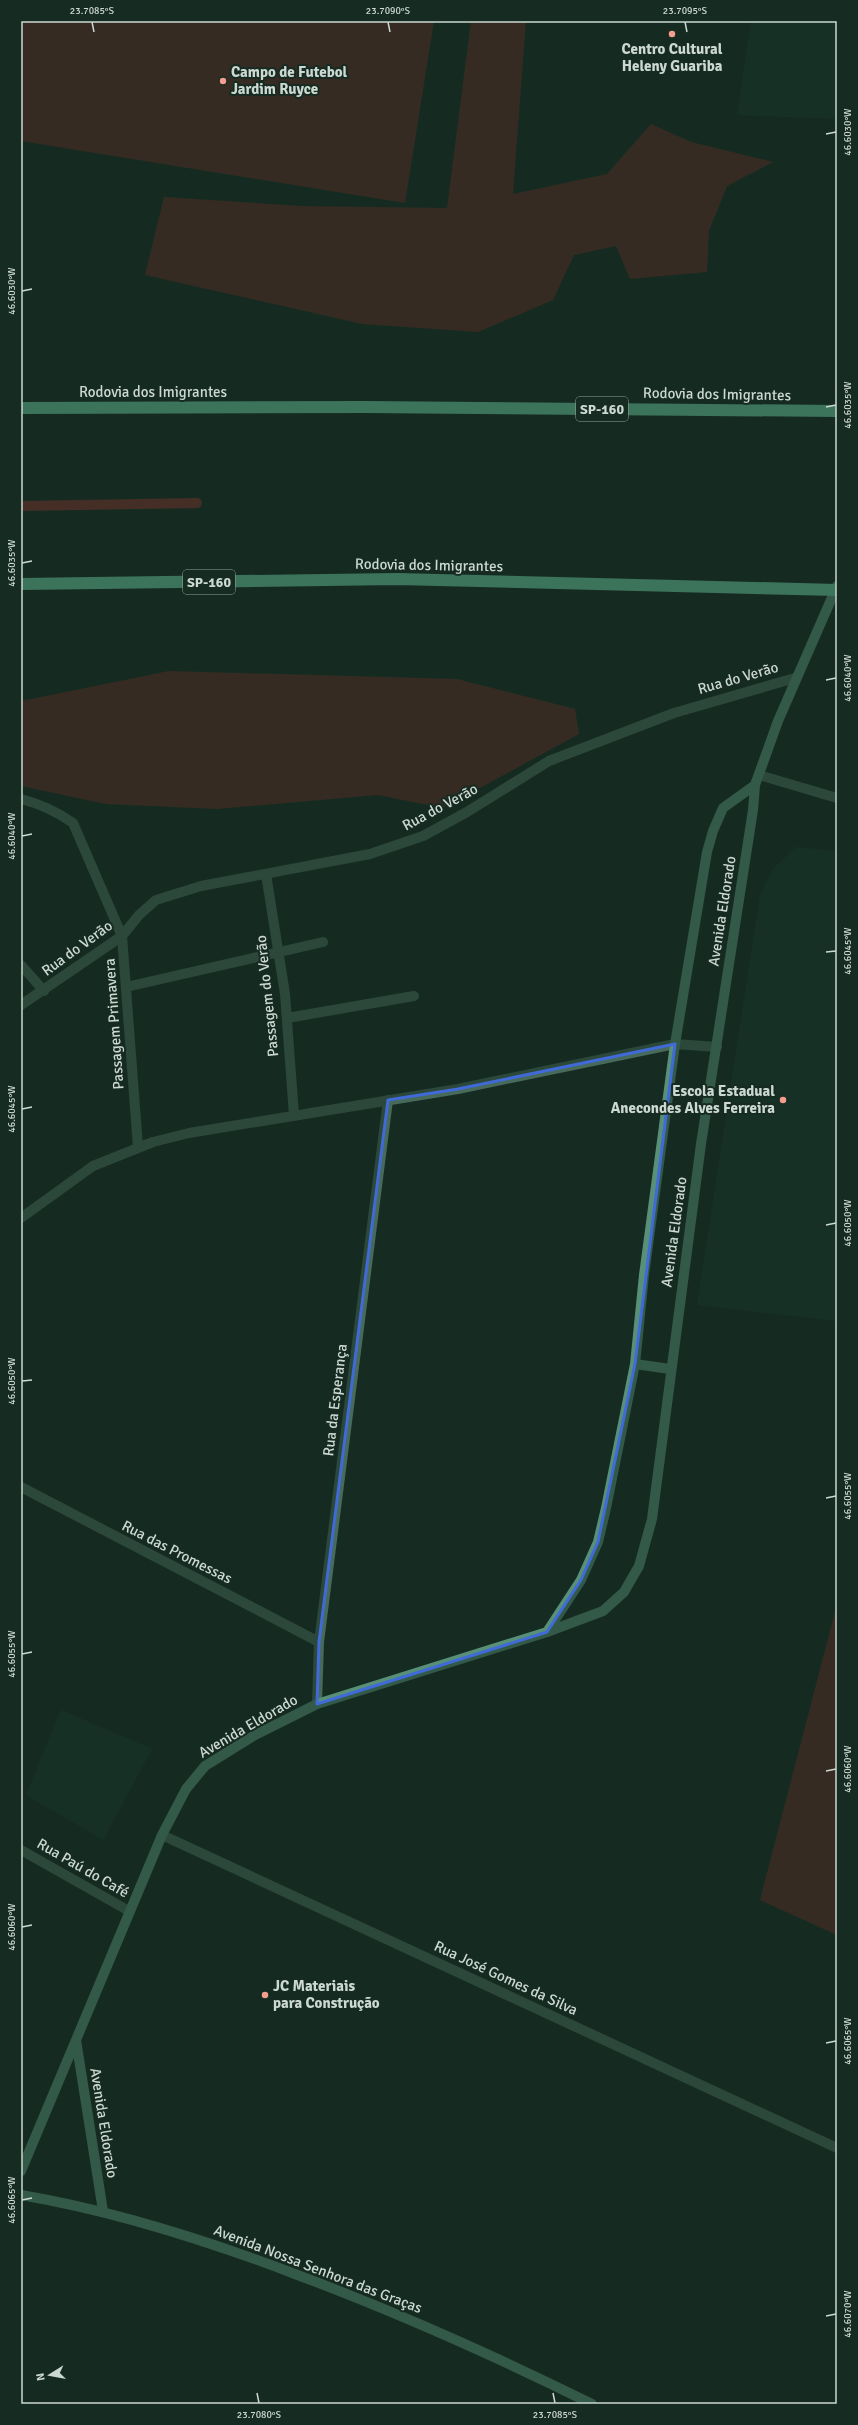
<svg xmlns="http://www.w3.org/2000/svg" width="858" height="2425" font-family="Signika,sans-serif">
<rect width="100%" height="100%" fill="#162b22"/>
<path fill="#19362a" d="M751 21H837V119L737 115Z
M796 847 837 851V1321L697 1305 760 895 772 870Z
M61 1710 152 1749 103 1840 26 1795Z"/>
<path fill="#5c2a22" d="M21 21H434L405 203 21 141Z
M471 21H526L513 194 607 174 651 124 691 142 773 162 727 186 709 231 707 272 630 279 616 246 574 255 553 300 478 332 362 324 145 275 164 197 300 206 447 208Z
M169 671 457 679 575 709 579 734 443 808 378 795 217 809 106 804 21 786V701Z
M837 1604V1935L760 1900Z"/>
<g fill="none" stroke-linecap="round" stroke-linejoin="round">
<path stroke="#7d3228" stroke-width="10" d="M21 506 197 503"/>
<path stroke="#476a5a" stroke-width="10" d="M266 874 285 994 294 1115
M21 965 44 991
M126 987 323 942
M287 1018 414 996"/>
<path stroke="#476a5a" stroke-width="10" d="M759 775 837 798
M21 799C41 804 56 811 73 823L122 936 138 1147
M21 1005 122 936 139 915 156 900 201 886 370 854 423 836 467 812 549 761 674 713 795 678
M21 1218 93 1166 153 1142 189 1133 458 1089 675 1044 717 1047
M21 1487 319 1642
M317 1704 319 1642 388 1100
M162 1835 837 2148
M21 1850 129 1911"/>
<path stroke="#579077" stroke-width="10" d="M635 1364 670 1369
M547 1632 581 1580 598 1542 606 1508 635 1364 644 1275 675 1044 707 852 713 831 723 808 755 785
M76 2040 103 2211
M21 2171 162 1835 186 1789 205 1766 255 1735 317 1704 547 1632 603 1611 624 1592 639 1566 652 1519 701 1144 753 810 755 785 778 721 837 586
M21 2195C115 2211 206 2240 295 2274 397 2312 495 2356 592 2404"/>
<path stroke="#6cc9a1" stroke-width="12" d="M21 408 366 407 837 411
M21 584 397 579 837 590"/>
</g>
<path d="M0 0H858V2425H0ZM675 1044 635 1364 598 1542 581 1580 547 1632 317 1704 319 1642 388 1100 458 1089Z" fill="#162b22" fill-opacity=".55" fill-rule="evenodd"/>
<path fill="none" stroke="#406ad7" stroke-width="3" stroke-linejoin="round" d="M675 1044 635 1364 598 1542 581 1580 547 1632 317 1704 319 1642 388 1100 458 1089Z"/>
<path fill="none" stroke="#ccd8d2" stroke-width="1.5" d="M92 22 94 32M388 22 390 32M685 22 687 32M826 134 836 132M22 291 32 289M826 407 836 405M22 563 32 561M826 680 836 678M22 836 32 834M826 952 836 951M22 1109 32 1107M826 1225 836 1223M22 1381 32 1380M826 1498 836 1496M22 1654 32 1652M826 1771 836 1769M22 1927 32 1925M826 2043 836 2041M22 2200 32 2198M826 2316 836 2314M257 2393 259 2403M553 2393 555 2403"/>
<g fill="#f59d8e" stroke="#162b22" stroke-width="1.5">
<circle cx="672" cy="34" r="4"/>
<circle cx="223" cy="81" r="4"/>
<circle cx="783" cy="1100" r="4"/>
<circle cx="265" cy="1995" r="4"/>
</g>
<g text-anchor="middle" stroke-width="4" stroke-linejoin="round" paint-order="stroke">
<g fill="#162b22" stroke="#95a49d" stroke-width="1">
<rect x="576" y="397" width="52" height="24" rx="3"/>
<rect x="183" y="570" width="52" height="24" rx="3"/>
</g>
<g font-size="14" font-weight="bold" fill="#ccd8d2">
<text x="602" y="414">SP-160</text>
<text x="209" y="587">SP-160</text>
</g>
<g font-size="15" font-weight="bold" fill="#ccd8d2" stroke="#162b22" text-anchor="start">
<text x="672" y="54" text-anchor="middle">Centro Cultural<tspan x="672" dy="17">Heleny Guariba</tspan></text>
<text x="231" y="77">Campo de Futebol<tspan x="231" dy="17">Jardim Ruyce</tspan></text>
<text x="775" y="1096" text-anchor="end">Escola Estadual<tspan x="775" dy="17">Anecondes Alves Ferreira</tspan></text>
<text x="273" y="1991">JC Materiais<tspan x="273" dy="17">para Construção</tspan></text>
</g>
<g font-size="15" fill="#ccd8d2" stroke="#162b22">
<text x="153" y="397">Rodovia dos Imigrantes</text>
<text transform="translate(717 394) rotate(1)" y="5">Rodovia dos Imigrantes</text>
<text transform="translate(429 565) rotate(1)" y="5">Rodovia dos Imigrantes</text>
<text transform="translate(738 678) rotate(-16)" y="5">Rua do Verão</text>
<text transform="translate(440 807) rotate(-28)" y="5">Rua do Verão</text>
<text transform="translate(722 911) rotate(-81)" y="5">Avenida Eldorado</text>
<text transform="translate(77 948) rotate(-36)" y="5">Rua do Verão</text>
<text transform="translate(267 996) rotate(-96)" y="5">Passagem do Verão</text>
<text transform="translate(114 1024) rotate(-94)" y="5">Passagem Primavera</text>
<text transform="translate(674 1232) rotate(-82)" y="5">Avenida Eldorado</text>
<text transform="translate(335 1400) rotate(-83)" y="5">Rua da Esperança</text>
<text transform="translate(177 1552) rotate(27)" y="5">Rua das Promessas</text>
<text transform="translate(248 1726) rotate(-30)" y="5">Avenida Eldorado</text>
<text transform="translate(83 1868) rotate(30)" y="5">Rua Paú do Café</text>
<text transform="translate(506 1978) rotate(25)" y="5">Rua José Gomes da Silva</text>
<text transform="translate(104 2123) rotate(81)" y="5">Avenida Eldorado</text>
<text transform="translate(318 2269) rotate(21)" y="5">Avenida Nossa Senhora das Graças</text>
</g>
</g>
<rect width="858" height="2425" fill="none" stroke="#162b22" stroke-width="44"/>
<g transform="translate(50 2375) rotate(259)" stroke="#162b22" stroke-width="3" paint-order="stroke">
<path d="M0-3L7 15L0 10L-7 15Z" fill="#ccd8d2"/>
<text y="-6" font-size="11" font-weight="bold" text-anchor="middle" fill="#ccd8d2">N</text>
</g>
<rect x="22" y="22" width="814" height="2381" fill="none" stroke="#ccd8d2" stroke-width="1.5"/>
<g font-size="10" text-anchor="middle" fill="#ccd8d2">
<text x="92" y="14">23.7085°S</text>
<text x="388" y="14">23.7090°S</text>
<text x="685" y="14">23.7095°S</text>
<text transform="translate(847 132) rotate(-90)" y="4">46.6030°W</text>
<text transform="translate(11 291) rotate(-90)" y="4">46.6030°W</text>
<text transform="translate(847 405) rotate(-90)" y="4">46.6035°W</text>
<text transform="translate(11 563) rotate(-90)" y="4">46.6035°W</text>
<text transform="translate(847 678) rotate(-90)" y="4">46.6040°W</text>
<text transform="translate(11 836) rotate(-90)" y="4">46.6040°W</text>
<text transform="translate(847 951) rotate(-90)" y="4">46.6045°W</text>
<text transform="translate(11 1109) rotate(-90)" y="4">46.6045°W</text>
<text transform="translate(847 1223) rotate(-90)" y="4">46.6050°W</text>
<text transform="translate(11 1381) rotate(-90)" y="4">46.6050°W</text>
<text transform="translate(847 1496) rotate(-90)" y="4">46.6055°W</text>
<text transform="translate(11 1654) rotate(-90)" y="4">46.6055°W</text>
<text transform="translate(847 1769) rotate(-90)" y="4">46.6060°W</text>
<text transform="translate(11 1927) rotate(-90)" y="4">46.6060°W</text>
<text transform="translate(847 2041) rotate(-90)" y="4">46.6065°W</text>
<text transform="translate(11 2200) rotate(-90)" y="4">46.6065°W</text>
<text transform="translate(847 2314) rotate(-90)" y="4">46.6070°W</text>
<text x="259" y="2418">23.7080°S</text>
<text x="555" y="2418">23.7085°S</text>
</g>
</svg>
